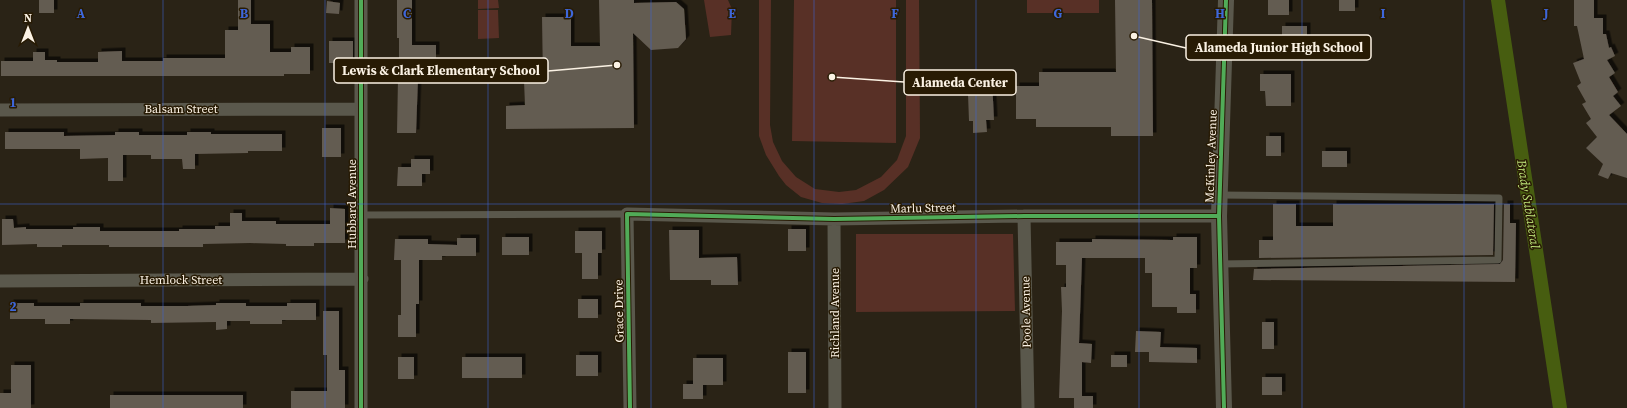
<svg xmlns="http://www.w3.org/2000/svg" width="1627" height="408" font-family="'Source Serif 4',serif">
<defs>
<filter id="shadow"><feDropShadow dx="3.5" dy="-3.5" stdDeviation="0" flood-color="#0009"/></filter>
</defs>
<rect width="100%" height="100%" fill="#2a2316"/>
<path fill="#583026" d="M478 0H498L499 8 478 9Z
M704 0H728L732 9 731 35 710 37Z
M759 0H771L770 125 773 142 782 161 796 177 815 189 839 192 856 190 881 177 897 160 906 136V0H919L920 138 908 167 884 190 864 201 842 204 822 203 801 197 786 185 779 176 766 155 759 136Z
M794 0H896V143L792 141Z
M1027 0H1099V13H1027Z
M478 10H498L499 38 478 39Z
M856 234H1013L1015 311 856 312Z"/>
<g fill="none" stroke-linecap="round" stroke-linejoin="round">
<path stroke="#475d10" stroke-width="14" d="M1498 0 1560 408"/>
</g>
<path fill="#635b51" filter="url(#shadow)" d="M39 0H54V13H39Z
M238 0H251V24H270V52H291V47H310V74H284V76H1V61H33V52H45V60H57V62H98V52L122 51V61H163V58H225V30H238Z
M397 0H412V45H436V58H399V38H397Z
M599 0H634V3L676 2 684 9 686 39 678 48 651 50 633 33 634 128 506 129V106L525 105 524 81H543L542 17H571V46H600Z
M1115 0H1152L1153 136H1111V127H1036V119H1016V86H1039V72H1116Z
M1268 0H1289V15H1268Z
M1339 0H1355V11H1339Z
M1574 0H1594V18H1603V34H1606L1609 48 1611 47 1615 56 1607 60 1615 73 1609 77 1618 92 1613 96 1621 106 1609 115 1627 134V178L1611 173 1608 179 1598 175 1603 164 1586 148 1597 137 1586 123 1591 119 1582 104 1586 102 1577 86 1581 83 1573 63 1584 59 1577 26H1574Z
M327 1 340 3 339 14 326 13Z
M1282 26H1307V54H1266V38H1282Z
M329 41H353V63H329Z
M1260 74H1291V106H1266L1265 91H1260Z
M398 78H418L416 133H397Z
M979 80H992L994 120H986L987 132 973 133V121H969L968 94H979Z
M322 128H341V157H322Z
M5 132H64V136L115 135V132H139V135H187V132H211V134H282V151H248V153L195 154V169H183L182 159H151V155H123V181H108V158L80 159V149H5Z
M1266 136H1281V156H1266Z
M1322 151H1347V167H1322Z
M411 159H430V174H422V186H397L398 167H411Z
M1273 204H1296V226H1333V204H1494L1493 255 1259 258V240H1273Z
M1504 204H1510V223H1516L1515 282 1253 280 1254 269 1500 264 1503 260Z
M330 208 345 209V243H314V246H286V244L250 243 203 244V247H109V245H62V247H37V244L2 245V219H13L14 228 26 227V229H73V227H100V231H179V229H215V226H230V213H242V221H276V224H330Z
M788 229H806V251H788Z
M669 230H699V258L737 257 738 285H711V280H670Z
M575 231H602V253H598V279H582V253H575Z
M502 237H529V255H502Z
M1173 237H1197V268H1190V294H1196V313H1177V307H1152V273H1145V258H1082L1079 343 1092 344 1091 363 1082 362V396H1093V408H1074V398H1059L1062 311 1061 287H1066V265H1056V242H1092V239L1173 240Z
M457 238H476V256H442V260H419V304H416V337H398V315H401V260H394L395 239H428V244L457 245Z
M578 299H598V318H578Z
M10 303H34V306H80V303H141V306H187L216 305V303H246V306H287V303H316V320H282V324H250V321H227V329L216 330V322L151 323V320L70 319V324H45V319H10Z
M323 311H339V370H345V408H291V391H327V355H323Z
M1262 322H1274V349H1262Z
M1136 331 1161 332 1160 347 1197 348V363L1149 362V352H1135Z
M788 352H806V393H788Z
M576 355H598V376H576Z
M1111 355H1127V367H1111Z
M398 357H414V379H398Z
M462 357H522V378H462Z
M693 358H723V385H703V399H683V384H693Z
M11 365H31V408H0V393H11Z
M1262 377H1282V395H1262Z
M110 395H243V408H110Z"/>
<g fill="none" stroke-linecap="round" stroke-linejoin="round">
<path stroke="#5a584c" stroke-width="7" d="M1219 195 1499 198 1498 260 1220 264
M362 215 627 214"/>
<path stroke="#5a584c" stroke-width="13" d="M361 0V408
M0 110 361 109
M1024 216 1028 408
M834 219 835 408
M0 281 362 279
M630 408 627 214 834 219 1024 216H1219"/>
<path stroke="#5a584c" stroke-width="16" d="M1224 408 1219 216 1226 0"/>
<g stroke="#281b04" stroke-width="6">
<path id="cycleway" d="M361 0V408
M630 408 627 214 834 219 1024 216H1219
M1224 408 1219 216 1226 0"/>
</g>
<use href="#cycleway" stroke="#51ab58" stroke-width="4"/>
</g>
<path fill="none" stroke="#3e67da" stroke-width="1" stroke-opacity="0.55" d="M163 0V408M325 0V408M488 0V408M651 0V408M814 0V408M976 0V408M1139 0V408M1302 0V408M1464 0V408M0 204H1627"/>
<g text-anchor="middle" stroke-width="3" stroke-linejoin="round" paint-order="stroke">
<g font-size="12" fill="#fbf2e4" stroke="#281b04">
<text x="181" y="113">Balsam Street</text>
<text transform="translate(1211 156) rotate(-88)" y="4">McKinley Avenue</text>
<text transform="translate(352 204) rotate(-90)" y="4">Hubbard Avenue</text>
<text transform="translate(923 208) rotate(-1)" y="4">Marlu Street</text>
<text x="181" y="284">Hemlock Street</text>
<text transform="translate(619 311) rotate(-91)" y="4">Grace Drive</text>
<text transform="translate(1026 312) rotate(-91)" y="4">Poole Avenue</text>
<text transform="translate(835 313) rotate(-90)" y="4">Richland Avenue</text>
</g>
<g font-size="13" font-style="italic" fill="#badf76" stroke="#281b04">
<text transform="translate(1529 204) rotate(81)" y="5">Brady Sublateral</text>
</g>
</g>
<g font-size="13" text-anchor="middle" font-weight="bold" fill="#3e67da" stroke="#281b04" stroke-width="3" stroke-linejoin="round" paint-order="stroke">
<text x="81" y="18">A</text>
<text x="244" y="18">B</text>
<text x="407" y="18">C</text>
<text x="569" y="18">D</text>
<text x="732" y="18">E</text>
<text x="895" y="18">F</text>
<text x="1058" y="18">G</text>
<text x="1220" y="18">H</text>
<text x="1383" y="18">I</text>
<text x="1546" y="18">J</text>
<text x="13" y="107">1</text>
<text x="13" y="311">2</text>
</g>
<path fill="none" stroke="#fbf2e4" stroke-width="1.5" d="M1134 36L1186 48M617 65L548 71M832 77L904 82"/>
<g fill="#fbf2e4" stroke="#281b04" stroke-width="1.5">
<circle cx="1134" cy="36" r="4"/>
<circle cx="617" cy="65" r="4"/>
<circle cx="832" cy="77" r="4"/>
</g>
<g fill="#281b04" stroke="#fbf2e4" stroke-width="1.5">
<rect x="1186" y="35" width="185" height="25" rx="4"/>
<rect x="334" y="58" width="214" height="25" rx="4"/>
<rect x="904" y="70" width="112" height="25" rx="4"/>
</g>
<g font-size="13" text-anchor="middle" font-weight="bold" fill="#fbf2e4">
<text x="1279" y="52">Alameda Junior High School</text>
<text x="441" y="75">Lewis &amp; Clark Elementary School</text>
<text x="960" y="87">Alameda Center</text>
</g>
<g transform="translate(28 28)" stroke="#281b04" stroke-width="3" paint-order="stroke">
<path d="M0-3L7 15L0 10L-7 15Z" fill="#fbf2e4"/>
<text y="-6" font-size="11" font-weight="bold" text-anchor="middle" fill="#fbf2e4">N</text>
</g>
</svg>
